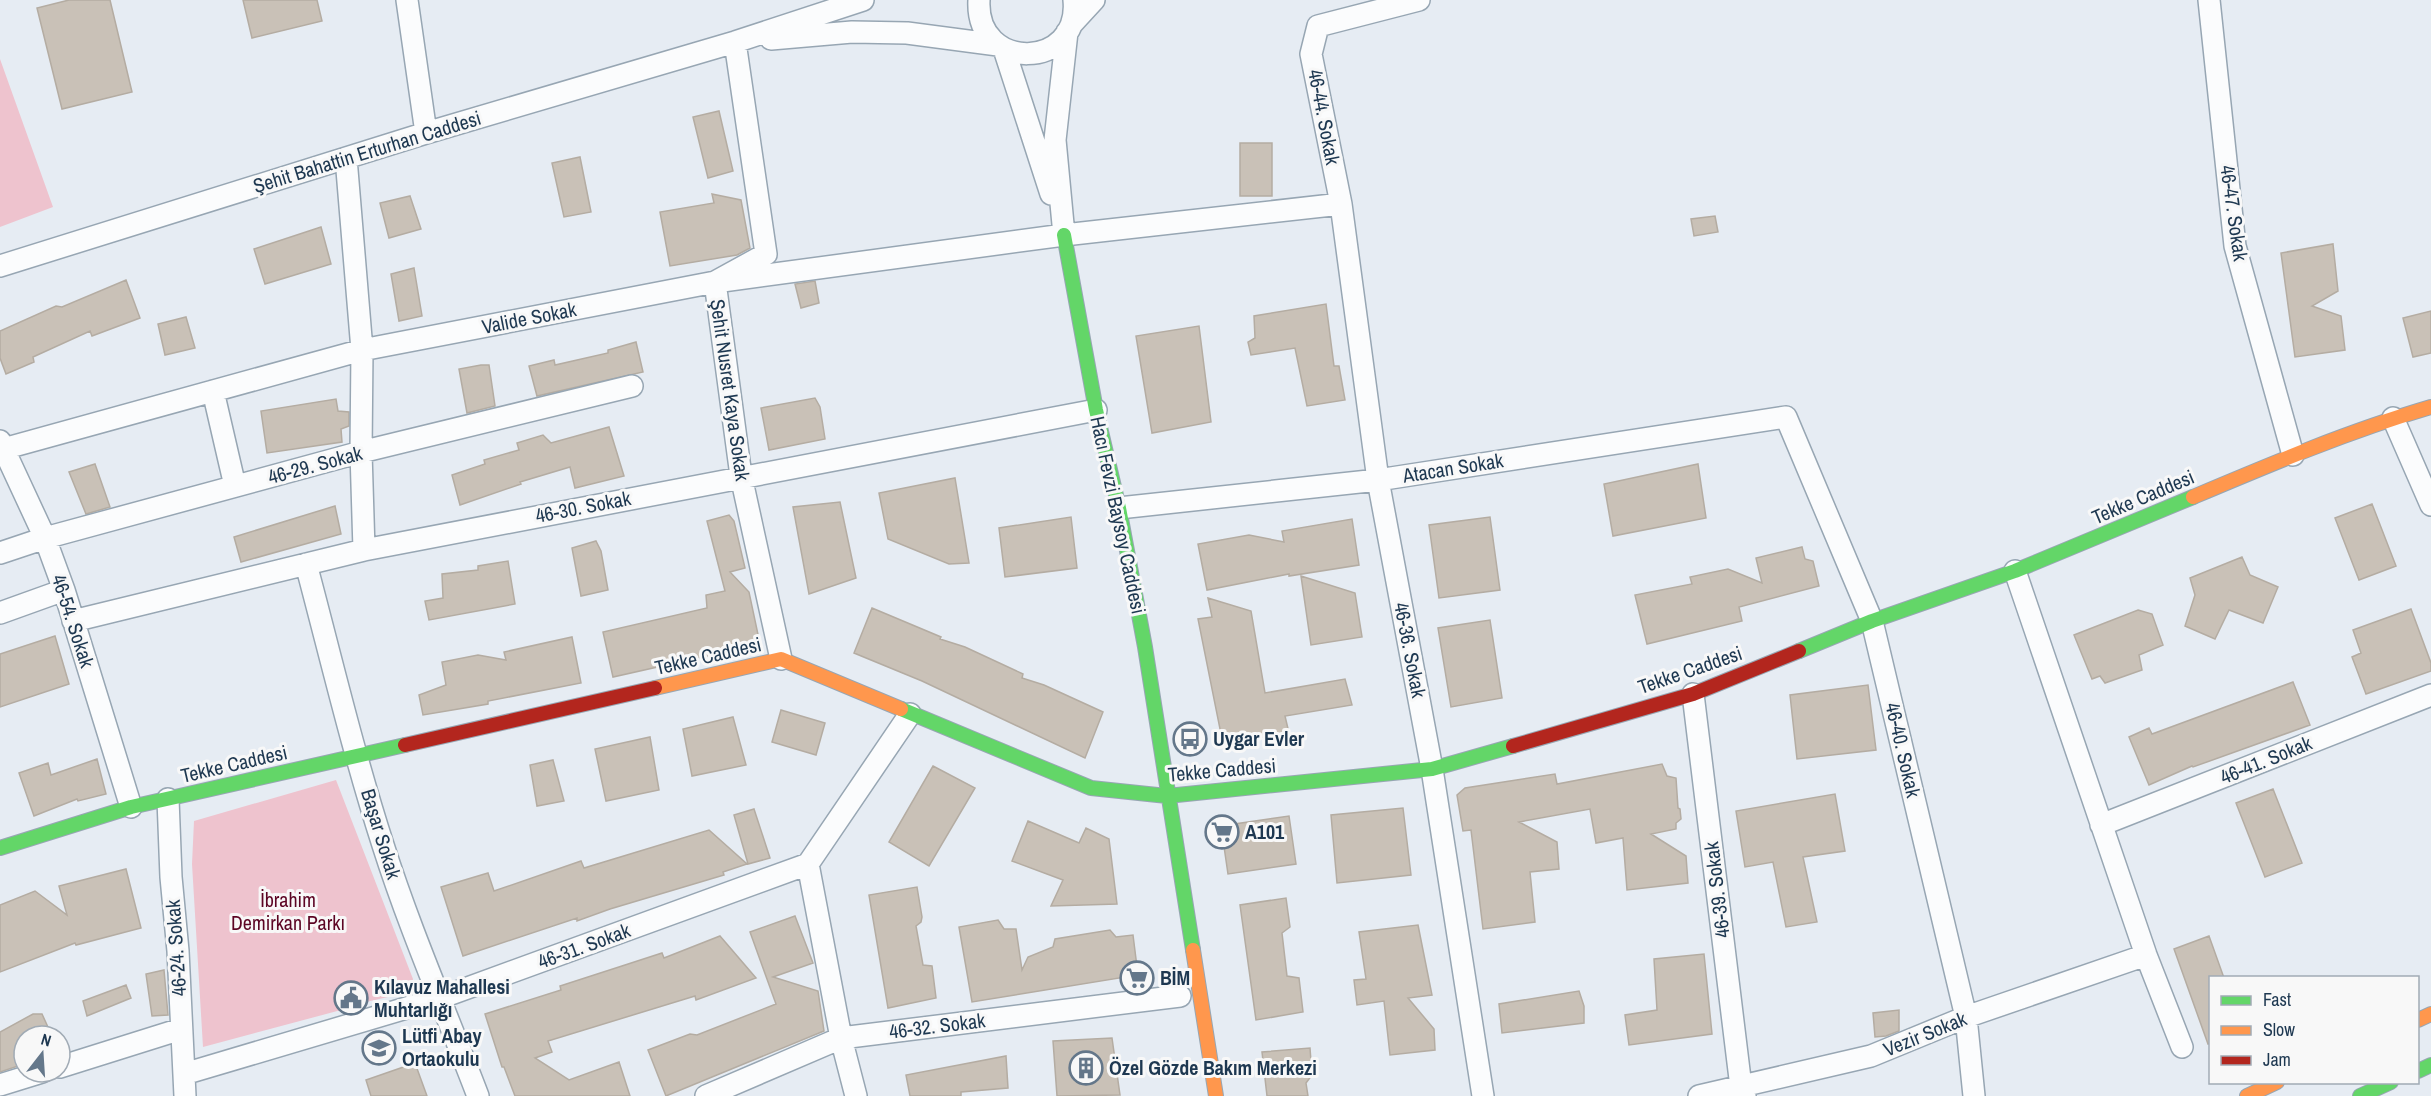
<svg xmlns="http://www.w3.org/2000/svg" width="2431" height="1096" font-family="'Archivo Narrow',sans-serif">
<rect width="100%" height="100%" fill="#e6ecf3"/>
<path fill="#eec3ce" d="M0 59 53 207 0 227Z
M336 780 413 979 410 992 366 1002 361 985 336 992 341 1010 203 1047 192 864 194 821Z"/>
<path fill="#c9c1b7" stroke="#b4aca2" stroke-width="1.5" d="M69 0H110L132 92 62 109 37 8Z
M243 0H317L322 21 252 38Z
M719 111 733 171 708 178 693 117Z
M1240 143H1272V196H1240Z
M580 157 591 212 564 217 552 163Z
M712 194 741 200 750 248 737 255 670 266 660 212 714 203Z
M410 196 421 229 389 238 380 203Z
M1715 216 1718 232 1694 236 1691 219Z
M321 227 331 264 265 284 254 249Z
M2333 244 2338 291 2312 306 2341 316 2345 350 2295 357 2281 253Z
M414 268 422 316 399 321 391 274Z
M126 280 140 318 92 336 90 331 33 357 34 362 6 374 0 358V331L56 306 62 307Z
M815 281 819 303 801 308 795 284Z
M1326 304 1334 366H1339L1345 400 1307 406 1295 348 1251 355 1248 342 1255 338 1254 316Z
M2431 311V353L2413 357 2403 318Z
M186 317 195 348 165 355 158 324Z
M1199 326 1211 422 1152 433 1136 336Z
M636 342 643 372 537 396 529 366 554 360 555 365 608 353V350Z
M481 365H489L495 406 467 413 459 369Z
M815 398 820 407 825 439 769 450 761 408Z
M336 399 338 411 349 412V426L341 429 342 442 267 453 261 411Z
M609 427 624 476 575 488 570 467 520 482 521 484 460 505 452 475 485 464 484 460 519 450 517 443 543 435 551 443Z
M95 464 110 507 86 514 69 472Z
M1698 464 1706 518 1613 536 1604 484Z
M955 478 969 563 949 564 888 539 879 493Z
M840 502 856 578 809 594 793 507Z
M2372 504 2396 566 2359 580 2335 518Z
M335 506 341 534 241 562 234 537Z
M729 515 734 521 745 568 730 572 749 592 760 644 613 677 603 632 707 608 706 595 725 591 707 521Z
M1071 517 1077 568 1005 577 999 528Z
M1490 517 1500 590 1439 598 1429 525Z
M1352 519 1359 565 1289 576V574L1207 590 1198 544 1249 535 1284 542 1282 531Z
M596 541 601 551 608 590 581 596 572 548Z
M1802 547 1805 559 1813 561 1819 586 1739 607 1742 621 1647 644 1635 595 1692 584 1690 577 1728 569 1762 583 1756 558Z
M2242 557 2250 575 2278 587 2263 623 2229 610 2215 639 2185 626 2195 595 2190 578Z
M508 561 515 604 429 620 425 601 443 598 442 574 478 570V566Z
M1301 576 1355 593 1362 637 1311 645Z
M1208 598 1251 611 1265 693 1345 679 1352 705 1285 716 1289 733 1223 744 1198 619 1212 617Z
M872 608 941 637 940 639 965 647 1023 674 1022 678 1044 685 1103 712 1085 758 922 681 854 653Z
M2411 609 2431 663V671L2366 694 2352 657 2361 653 2353 630Z
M2138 610 2152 614 2163 645 2139 655 2142 670 2105 683 2100 676 2092 679 2074 635Z
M1490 620 1502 698 1451 707 1438 628Z
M55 636 69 684 0 707V654Z
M572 637 581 683 488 701V704L423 715 419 695 446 685 442 662 478 655 506 660 504 652Z
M2293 682 2310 725 2193 767 2192 766 2149 785 2129 737 2149 728 2152 734Z
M1868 685 1876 750 1797 759 1790 695Z
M781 710 825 723 816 755 772 742Z
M733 717 746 765 692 776 683 729Z
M650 737 659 790 606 801 595 749Z
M97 759 106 794 78 801 77 799 34 816 19 773 48 763 51 775Z
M553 760 564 801 537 806 530 765Z
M1662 764 1667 776 1676 778 1678 808 1680 809 1681 819 1676 823V829L1651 834 1686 856 1688 883 1627 890 1623 838 1596 843 1590 809 1519 822 1557 842 1559 869 1530 872 1535 922 1483 929 1471 830 1463 831 1457 795 1465 788 1555 774 1557 784Z
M933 766 975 788 929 866 889 842Z
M2273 789 2302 863 2265 877 2236 803Z
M1835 794 1845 851 1803 857 1817 922 1786 927 1773 862 1745 867 1736 811Z
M1403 808 1411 875 1337 883 1331 815Z
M754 809 770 858 748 864 734 815Z
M1289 816 1296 864 1228 874 1221 826Z
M1028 821 1079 843 1086 828 1109 839 1117 904 1051 906 1063 880 1012 861Z
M709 830 747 864 723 872 724 875 610 909 577 921V918L463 956 441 887 488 873 494 891 581 861 584 868Z
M126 869 141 928 76 945 75 943 0 972V905L35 891 67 915 59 886Z
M917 887 922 917 921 922 916 926 923 965 932 966 936 998 888 1008 869 895Z
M1286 898 1290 927 1282 933 1287 976 1299 978 1303 1012 1256 1020 1240 905Z
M795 916 813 963 773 977 818 991 824 1031 666 1096 648 1050 690 1034 697 1035 776 1004 750 932Z
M998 920 1004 929H1016L1022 970 1028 957 1053 947 1055 939 1110 930 1116 937 1133 935 1138 975 972 1002 959 927Z
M1418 925 1432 995 1408 998 1434 1029 1435 1050 1390 1055 1384 1001 1357 1005 1354 980 1366 979 1359 932Z
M720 936 756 978 696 1000 695 996 548 1041 552 1052 535 1058 569 1080 619 1062 630 1096H515L504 1067H502L485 1014 561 990 560 986 625 965 662 953 664 958Z
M2209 936 2224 978H2211V1043L2208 1044 2174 949Z
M1704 954 1712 1034 1629 1045 1625 1015 1657 1010 1654 959Z
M164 970 168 1015 152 1016 146 974Z
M126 985 131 998 87 1016 83 1001Z
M1579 991 1584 1006V1023L1502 1033 1499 1004Z
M1899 1010V1031L1886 1036 1875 1037 1873 1013Z
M33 1014H42L52 1036H24V1064L0 1072V1032Z
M1112 1038 1120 1095 1057 1096 1053 1041Z
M1310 1048 1312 1075 1306 1083 1308 1096H1267L1262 1052Z
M1006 1056 1008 1088 961 1092V1096H910L906 1075Z
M415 1063 427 1096H371L366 1080Z"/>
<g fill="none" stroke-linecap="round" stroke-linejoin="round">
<g stroke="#97a6b3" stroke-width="24">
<path id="street" d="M407 0 426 133
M979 0C975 73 1081 70 1074 0
M1419 0 1318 26 1311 54 1341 204 1378 480 1432 769 1483 1096
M2209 0 2235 246 2293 455
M1071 25 1094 0
M771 39 852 32 907 33 998 45
M735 42 766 254 715 282 741 476 781 659
M1004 49 1051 194
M346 158 362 350 361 452 364 550
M1064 235 1055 140 1067 32
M0 266 426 133 735 42 863 0
M213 391 235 486
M2393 418 2431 505
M0 441 45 538 64 590 131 807
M3 449 362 350 715 282 1064 235 1341 204
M1119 508 1378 480 1786 417 1872 621 1966 1017 1974 1096
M0 553 45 538 361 452 632 386
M306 564C331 658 353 752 383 845 410 930 446 1012 478 1096
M2015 571 2146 955 2182 1047
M0 613 64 590
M73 621 364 550 1096 410
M1693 694 1741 1087 1745 1096
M168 799 171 877 178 951 185 1096
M2101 825 2431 695
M808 864 841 1038 856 1096
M60 1067 181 1029
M184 1074 440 998 808 864 910 714
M0 1085 42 1072
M706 1096 841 1038 1180 996
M1699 1096 1871 1056 1966 1017 2146 955"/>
</g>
<g stroke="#97a6b3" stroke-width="16">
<path id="fast" d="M1064 235 1096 410 1119 508 1145 647 1193 950
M1799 651 1872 621 2015 571 2193 497
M901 709 1091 788 1167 796 1432 769 1513 746
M0 848 131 807 405 745
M2418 1071 2431 1065
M2360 1096 2391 1082"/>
</g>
<g stroke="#97a6b3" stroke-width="16">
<path id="slow" d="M2193 497C2271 464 2349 431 2431 407
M655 688 781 659 901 709
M1193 950 1216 1096
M2418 1020 2431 1014
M2247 1096 2277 1082"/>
</g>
<g stroke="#97a6b3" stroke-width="16">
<path id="jam" d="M405 745 655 688
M1513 746 1693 694 1799 651"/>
</g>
<use href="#street" stroke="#fbfcfd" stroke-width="21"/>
<use href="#fast" stroke="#63d668" stroke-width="14"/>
<use href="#slow" stroke="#ff974d" stroke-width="14"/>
<use href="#jam" stroke="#b3261e" stroke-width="14"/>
</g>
<defs>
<g id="bus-ring" transform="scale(1.725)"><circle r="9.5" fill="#f8f8f8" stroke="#64778a" stroke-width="1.5"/><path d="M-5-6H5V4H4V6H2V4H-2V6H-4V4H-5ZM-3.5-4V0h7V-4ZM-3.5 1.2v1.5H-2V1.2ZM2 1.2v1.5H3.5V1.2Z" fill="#64778a"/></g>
<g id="supermarket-ring" transform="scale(1.725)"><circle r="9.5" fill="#f8f8f8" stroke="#64778a" stroke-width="1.5"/><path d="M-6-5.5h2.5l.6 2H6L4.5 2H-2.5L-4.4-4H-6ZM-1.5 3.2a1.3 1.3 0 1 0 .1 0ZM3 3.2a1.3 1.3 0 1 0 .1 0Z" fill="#64778a"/></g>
<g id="civic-ring" transform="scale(1.725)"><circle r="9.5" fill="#f8f8f8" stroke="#64778a" stroke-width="1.5"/><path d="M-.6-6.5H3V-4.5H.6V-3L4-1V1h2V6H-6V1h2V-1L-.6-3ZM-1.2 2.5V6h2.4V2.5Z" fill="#64778a"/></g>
<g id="school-ring" transform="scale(1.725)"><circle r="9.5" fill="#f8f8f8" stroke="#64778a" stroke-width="1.5"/><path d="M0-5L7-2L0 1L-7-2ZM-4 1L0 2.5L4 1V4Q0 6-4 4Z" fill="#64778a"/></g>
<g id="building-ring" transform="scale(1.725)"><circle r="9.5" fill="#f8f8f8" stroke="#64778a" stroke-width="1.5"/><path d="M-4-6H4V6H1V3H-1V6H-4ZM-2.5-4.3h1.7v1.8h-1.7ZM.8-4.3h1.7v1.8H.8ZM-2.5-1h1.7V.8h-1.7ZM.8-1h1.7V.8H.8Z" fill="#64778a"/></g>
</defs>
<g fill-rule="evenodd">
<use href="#bus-ring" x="1190" y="739"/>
<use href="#supermarket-ring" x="1222" y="832"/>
<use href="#supermarket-ring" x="1137" y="978"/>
<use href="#civic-ring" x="351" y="998"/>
<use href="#school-ring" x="379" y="1048"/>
<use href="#building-ring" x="1086" y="1068"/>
</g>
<g text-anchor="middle" stroke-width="6" stroke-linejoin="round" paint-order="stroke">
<g font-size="20" fill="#1e3851" stroke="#f8f8f8">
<text transform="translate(1324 117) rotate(79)" y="7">46-44. Sokak</text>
<text transform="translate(367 152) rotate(-17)" y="7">Şehit Bahattin Erturhan Caddesi</text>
<text transform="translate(2234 213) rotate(82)" y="7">46-47. Sokak</text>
<text transform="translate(529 318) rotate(-11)" y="7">Valide Sokak</text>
<text transform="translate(730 390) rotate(82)" y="7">Şehit Nusret Kaya Sokak</text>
<text transform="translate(315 465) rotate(-15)" y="7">46-29. Sokak</text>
<text transform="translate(1453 468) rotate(-9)" y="7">Atacan Sokak</text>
<text transform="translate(2143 497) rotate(-23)" y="7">Tekke Caddesi</text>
<text transform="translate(583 507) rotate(-11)" y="7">46-30. Sokak</text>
<text transform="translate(1118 515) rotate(78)" y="7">Hacı Fevzi Baysoy Caddesi</text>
<text transform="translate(73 621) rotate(72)" y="7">46-54. Sokak</text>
<text transform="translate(1410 650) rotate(79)" y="7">46-36. Sokak</text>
<text transform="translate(708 656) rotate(-13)" y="7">Tekke Caddesi</text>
<text transform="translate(1690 670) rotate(-19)" y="7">Tekke Caddesi</text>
<text transform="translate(1903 750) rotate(77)" y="7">46-40. Sokak</text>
<text transform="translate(2266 760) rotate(-22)" y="7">46-41. Sokak</text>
<text transform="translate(234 764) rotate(-13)" y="7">Tekke Caddesi</text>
<text transform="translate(1222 770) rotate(-5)" y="7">Tekke Caddesi</text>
<text transform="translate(381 834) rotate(73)" y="7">Başar Sokak</text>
<text transform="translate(1717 890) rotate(-97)" y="7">46-39. Sokak</text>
<text transform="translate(584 946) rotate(-20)" y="7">46-31. Sokak</text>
<text transform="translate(176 948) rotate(-94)" y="7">46-24. Sokak</text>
<text transform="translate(937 1026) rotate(-7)" y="7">46-32. Sokak</text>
<text transform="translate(1925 1034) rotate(-22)" y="7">Vezir Sokak</text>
</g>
<g font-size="20" font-weight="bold" fill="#1e3851" stroke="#f8f8f8" text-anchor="start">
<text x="1213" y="746">Uygar Evler</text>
<text x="1245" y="839">A101</text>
<text x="1160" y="985">BİM</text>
<text x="374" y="994">Kılavuz Mahallesi<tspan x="374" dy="23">Muhtarlığı</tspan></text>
<text x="402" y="1043">Lütfi Abay<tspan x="402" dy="23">Ortaokulu</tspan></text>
<text x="1109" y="1075">Özel Gözde Bakım Merkezi</text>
</g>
<g font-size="20" fill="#5c0524" stroke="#f8f8f8">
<text x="288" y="907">İbrahim<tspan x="288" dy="23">Demirkan Parkı</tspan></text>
</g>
</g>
<rect x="2209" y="976" width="210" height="108" fill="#f8f8f8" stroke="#a1abb5" stroke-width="1.5"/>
<rect x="2221" y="996" width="30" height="9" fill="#63d668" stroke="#a1abb5" stroke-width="1.5"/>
<text x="2263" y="1006" font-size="18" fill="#1e3851">Fast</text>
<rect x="2221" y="1026" width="30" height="9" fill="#ff974d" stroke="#a1abb5" stroke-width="1.5"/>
<text x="2263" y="1036" font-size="18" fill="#1e3851">Slow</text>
<rect x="2221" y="1056" width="30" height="9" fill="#b3261e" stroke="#a1abb5" stroke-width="1.5"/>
<text x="2263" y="1066" font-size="18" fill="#1e3851">Jam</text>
<g transform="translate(42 1054) rotate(17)"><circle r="28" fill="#f8f8f8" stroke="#a1abb5" stroke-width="1.5"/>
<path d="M0-4.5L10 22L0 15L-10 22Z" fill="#64778a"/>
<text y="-9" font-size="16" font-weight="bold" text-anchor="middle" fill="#1e3851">N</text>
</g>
</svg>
